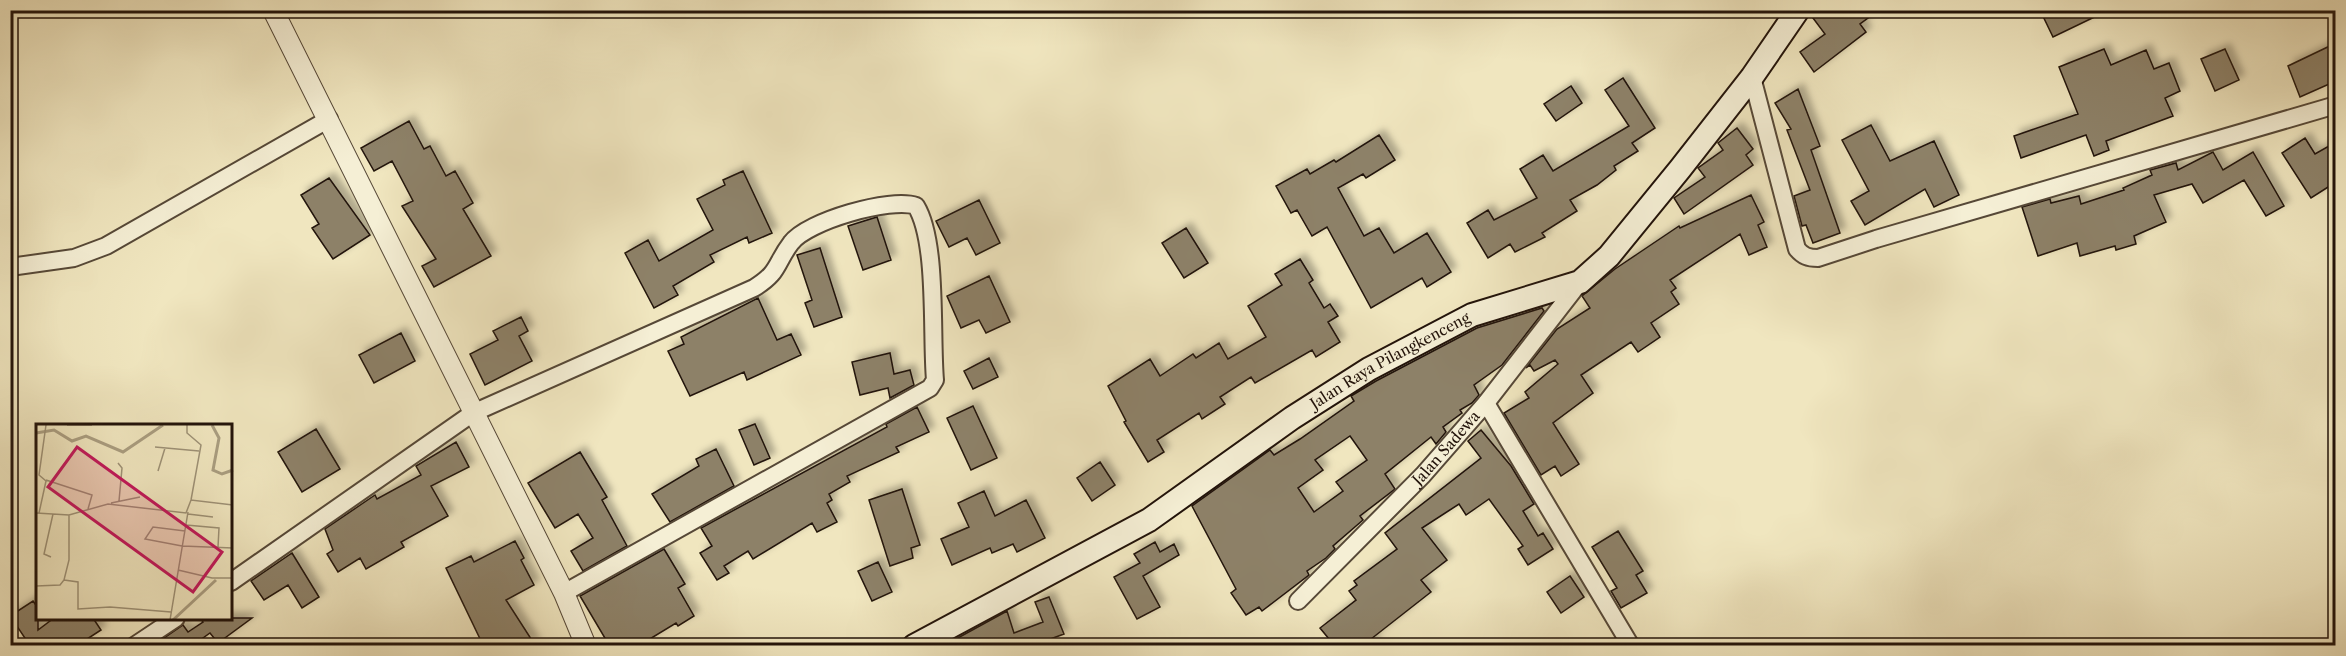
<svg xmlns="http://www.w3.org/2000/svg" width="2346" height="656" font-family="'Libre Caslon Text',serif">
<defs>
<filter id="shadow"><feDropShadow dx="5.5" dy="-5.5" stdDeviation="3" flood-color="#0004"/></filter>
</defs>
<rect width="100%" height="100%" fill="#f0e6bf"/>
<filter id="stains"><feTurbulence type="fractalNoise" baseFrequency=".00333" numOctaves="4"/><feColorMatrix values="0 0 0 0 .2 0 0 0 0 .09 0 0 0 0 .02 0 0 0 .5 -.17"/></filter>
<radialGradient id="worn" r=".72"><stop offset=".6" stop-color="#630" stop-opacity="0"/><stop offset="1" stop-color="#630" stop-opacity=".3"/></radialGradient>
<path fill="#8d8168" stroke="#22130a" stroke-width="1.5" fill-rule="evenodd" filter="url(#shadow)" d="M1811 10H1879L1860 24 1866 32 1814 72 1800 52 1825 34 1810 14Z
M2040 10H2109L2053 37Z
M2336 43V81L2300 97 2288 66Z
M2104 49 2111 65 2146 50 2154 69 2169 63 2180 91 2165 98 2173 116 2106 141 2109 150 2094 156 2086 135 2021 158 2014 136 2078 114 2059 67Z
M2225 49 2239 80 2215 91 2201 59Z
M1623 78 1655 128 1632 143 1638 151 1614 166 1616 170 1597 185 1570 200 1577 211 1542 233 1545 237 1515 252 1510 244 1488 258 1467 223 1488 210 1494 220 1537 198 1520 169 1543 155 1553 171 1629 126 1605 90Z
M1571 86 1582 103 1556 121 1544 104Z
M1798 89 1820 146 1811 150 1840 233 1813 243 1806 225 1802 226 1794 196 1810 190 1787 130 1791 129 1775 103Z
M409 121 424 149 430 146 446 176 455 171 473 203 463 209 491 256 434 287 422 266 436 259 402 206 413 201 392 161 374 171 361 148Z
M1871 125 1890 161 1934 141 1959 195 1934 207 1925 189 1865 225 1851 201 1869 191 1842 140Z
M1737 128 1753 149 1746 155 1753 165 1684 214 1674 198 1705 177 1698 168 1723 150 1718 143Z
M1379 135 1395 160 1366 178 1363 174 1338 188 1364 236 1379 228 1394 253 1427 233 1451 272 1427 287 1422 278 1371 308 1327 227 1312 236 1297 210 1291 213 1276 186 1307 169 1310 174 1334 160 1336 162Z
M2305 138 2315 154 2336 142V182L2311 198 2282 153Z
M2213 152 2223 170 2253 152 2284 206 2266 216 2244 180 2203 203 2192 184 2154 195 2166 222 2134 236 2136 244 2116 250 2115 246 2080 256 2077 243 2038 256 2022 207 2050 199 2051 203 2079 196 2081 204 2124 190 2123 188 2152 175 2150 170 2176 163 2178 170Z
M743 171 772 233 749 243 747 237 710 255 714 262 673 286 678 295 654 308 625 253 648 240 659 261 713 230 697 199 725 185 723 180Z
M329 178 370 235 333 259 312 228 319 224 301 195Z
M1751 195 1764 222 1758 225 1767 247 1749 255 1740 234 1670 280 1676 288 1671 292 1679 304 1651 323 1660 337 1638 352 1631 342 1581 375 1593 393 1553 423 1579 464 1561 476 1555 466 1541 475 1504 413 1529 398 1525 392 1558 364 1555 360 1534 371 1530 365 1526 368 1557 329 1590 308 1582 296 1615 269 1679 226 1680 228Z
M979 200 1000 243 976 255 967 238 949 247 936 221Z
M877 217 891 260 863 270 848 226Z
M1186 228 1208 263 1184 278 1162 243Z
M820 248 842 317 814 327 805 303 812 300 797 255Z
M1300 259 1313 280 1309 283 1324 308 1330 304 1338 316 1328 322 1340 342 1316 357 1312 350 1255 383 1251 377 1220 397 1225 404 1202 419 1199 413 1157 440 1164 452 1148 462 1124 422 1126 421 1108 386 1150 359 1160 376 1193 354 1196 358 1219 343 1228 359 1266 337 1248 306 1282 285 1275 274Z
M989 276 1010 322 986 333 979 320 961 328 947 296Z
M758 298 777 340 791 334 801 355 747 380 744 372 690 396 668 351 684 344 681 337Z
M1542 308 1544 311 1502 365 1474 385 1479 395 1472 403 1460 410 1462 413 1443 427 1446 432 1436 444 1431 437 1385 474 1395 489 1360 516 1363 520 1333 546 1335 549 1326 558 1307 571 1309 575 1262 611 1259 607 1246 615 1231 593 1236 589 1192 506 1270 450 1274 455 1300 439 1354 401 1351 396 1376 381 1477 328ZM1350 436 1367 460 1336 482 1343 491 1314 512 1298 488 1323 470 1315 460Z
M521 317 528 331 519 336 532 361 485 385 470 354 498 340 493 331Z
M401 333 415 361 374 383 359 355Z
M890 353 894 374 910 370 914 385 890 398 888 388 860 395 852 362Z
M989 358 998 377 973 389 964 371Z
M973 406 997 458 971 470 947 418Z
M917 407 929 432 896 447 899 452 847 476 850 482 829 494 832 500 827 503 837 522 817 532 812 523 753 559 748 551 724 566 729 573 717 580 700 553 712 546 701 528 887 427 886 424Z
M755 424 770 458 754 465 739 430Z
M316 429 340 469 302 492 278 452Z
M1481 430 1511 466 1534 504 1523 511 1538 536 1543 533 1553 549 1528 565 1518 549 1523 546 1489 499 1466 515 1459 504 1422 528 1447 560 1421 580 1431 592 1371 639 1376 645H1334L1320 628 1356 600 1349 591 1357 585 1354 581 1397 549 1385 533 1481 458 1468 441Z
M456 442 469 467 431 486 448 516 401 542 404 547 366 569 360 558 338 572 327 554 333 550 325 529 375 495 377 499 421 475 416 466Z
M716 449 734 486 670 522 652 494 699 466 696 459Z
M580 452 607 497 602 500 627 546 583 571 571 551 593 538 578 514 555 528 528 483Z
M1100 462 1115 485 1092 501 1077 478Z
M902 489 920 545 911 548 913 558 890 566 869 500Z
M984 491 995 516 1026 500 1045 538 1017 552 1013 544 992 553 990 548 952 565 941 539 969 527 958 503Z
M1618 531 1643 571 1636 575 1647 593 1621 608 1611 591 1617 588 1592 547Z
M515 541 524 558 521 560 534 585 506 600 535 645H483L446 568 471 556 474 562Z
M1155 542 1160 552 1174 544 1179 555 1143 576 1160 607 1137 619 1114 577 1140 563 1134 554Z
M664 549 685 584 678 588 694 616 678 626 676 623 640 645H609L580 596Z
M292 553 319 597 302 608 288 585 264 600 251 581Z
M878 562 892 592 872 601 858 571Z
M1570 576 1584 597 1561 613 1547 592Z
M1049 597 1064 634 1045 641 1047 645H956L954 640 1007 611 1014 633 1043 622 1035 602Z
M33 601 38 608V630L54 618H93L101 630 78 645H15L25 638 10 616Z
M200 618H252L218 643 210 633 196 643 198 645H154L183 625 188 632 203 622Z"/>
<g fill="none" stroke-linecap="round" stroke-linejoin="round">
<g stroke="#564837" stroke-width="20">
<g id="minor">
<path d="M1752 77 1797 249C1803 256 1808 258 1818 258L1876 239 2336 105"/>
<path d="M10 267 74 258 106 246 329 119"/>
<path d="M1486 403 1631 646"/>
<path d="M231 582 473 413 754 288C780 272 775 264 791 243 807 221 891 197 916 206 938 242 931 335 935 380L930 388 564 593"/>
<path id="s1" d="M1298 601 1423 475 1486 403 1580 282"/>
<path d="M134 646 176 618"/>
</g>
</g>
<g stroke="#564837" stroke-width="22">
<path id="tertiary" d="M273 10 564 593 586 646"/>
</g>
<g stroke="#22130a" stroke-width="26">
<g id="secondary">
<path id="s2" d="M914 646 1149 520 1292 418 1369 369 1472 315 1580 282 1609 256 1680 169 1752 77 1798 10"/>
</g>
</g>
<use href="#minor" stroke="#f5efd5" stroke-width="16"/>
<use href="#tertiary" stroke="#f5efd5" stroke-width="20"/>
<use href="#secondary" stroke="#f5efd5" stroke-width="22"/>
</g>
<g text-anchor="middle" stroke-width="5" stroke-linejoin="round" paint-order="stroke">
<g font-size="15" fill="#22130a" stroke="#f5efd5">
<text dy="5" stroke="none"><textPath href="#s2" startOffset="556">Jalan Raya Pilangkenceng</textPath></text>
<text dy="5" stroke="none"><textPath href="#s1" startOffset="213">Jalan Sadewa</textPath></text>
</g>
</g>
<g transform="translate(36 424)">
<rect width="196" height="196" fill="#f0e6bf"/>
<path fill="none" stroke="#aa9e81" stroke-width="3" d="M176 1 183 14 177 46 186 50 197 46M0 9 18 6 36 17 50 12 87 28 127 1M137 196 180 156"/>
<path fill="none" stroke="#9e9277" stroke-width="1.5" d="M31 1H56M151 1V9L165 21 155 76M119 23 163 27M82 39 86 44 83 77M122 47 129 24M10 56 56 71 52 85M75 79 104 73M0 89 33 91 72 80 150 89 155 76 197 81M3 89 10 57 3 51 10 1M152 90 177 93M150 101 183 104 182 123M149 107 117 103 109 115 146 122 197 124M15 133 8 130 17 90M142 146 176 154H197M28 156 42 158V185L74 183 135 188M0 162 24 161 28 156 33 136V91M134 196 152 88"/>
<path fill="#c2185b" fill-opacity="0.15" stroke="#c2185b" stroke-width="3" d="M41 23 186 128 157 168 12 63Z"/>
<rect width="196" height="196" fill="none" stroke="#22130a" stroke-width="3"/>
</g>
<rect width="2346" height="656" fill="none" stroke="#f0e6bf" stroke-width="36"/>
<rect x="12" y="12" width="2322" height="632" fill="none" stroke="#22130a" stroke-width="3"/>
<rect x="18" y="18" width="2310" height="620" fill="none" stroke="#22130a" stroke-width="1.5"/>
<rect width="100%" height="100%" filter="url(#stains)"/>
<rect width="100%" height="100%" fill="url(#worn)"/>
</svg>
